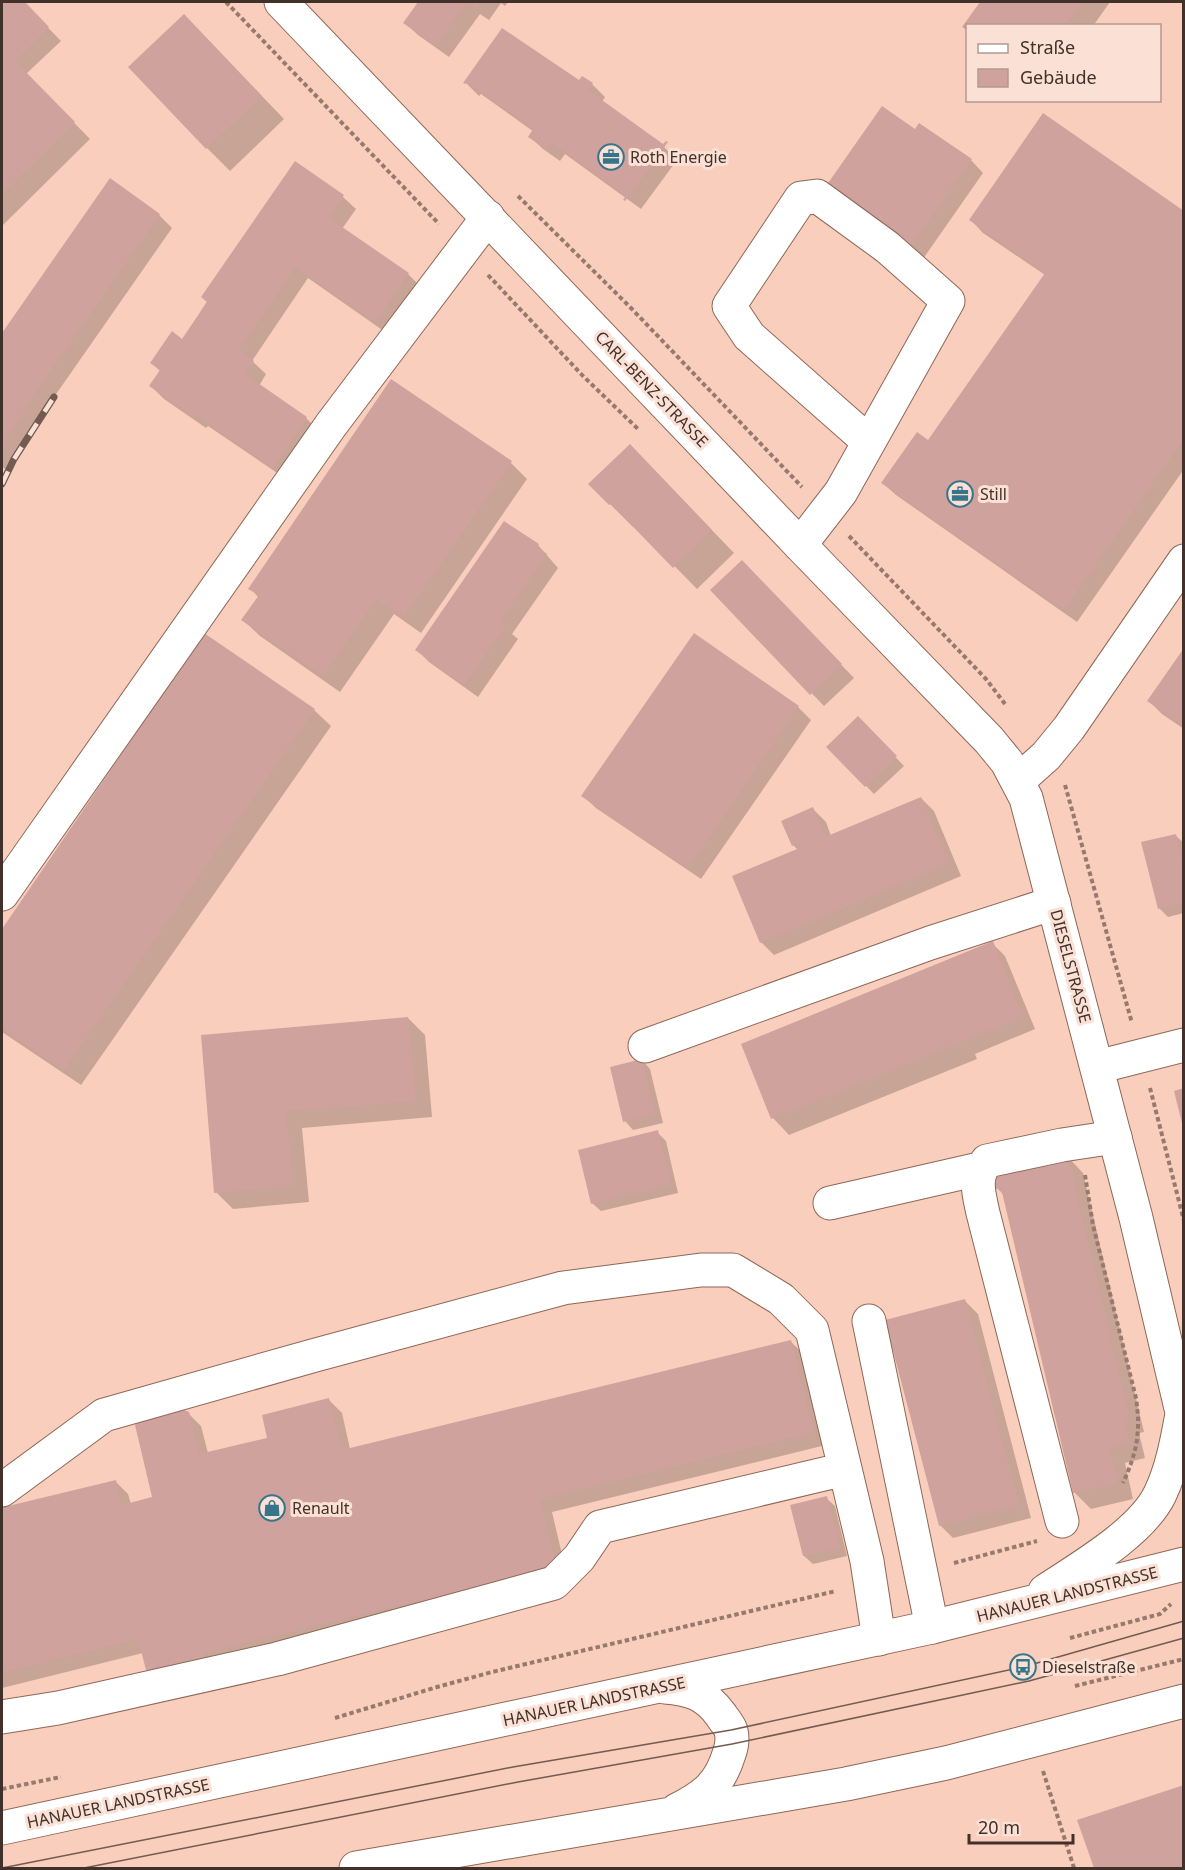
<svg xmlns="http://www.w3.org/2000/svg" width="1185" height="1870" font-family="'Noto Sans',sans-serif">
<rect width="100%" height="100%" fill="#facebc"/>
<path fill="#0003" d="M2 2H23L61 41 26 74 90 139 2 226Z
M420 2H508L505 6 501 3 489 20 480 14 449 57 418 35 405 23Z
M982 2H1110L1093 26H968L964 27Z
M503 30 579 82 592 84 605 97 602 102 664 147 677 160 641 209 565 154 560 161 543 149 530 137 534 132 481 94 479 96 465 82Z
M207 39 284 119 230 171 207 148Z
M915 131 971 160 983 173 923 259 872 223Z
M295 163 343 197 356 209 342 229 408 274 421 287 388 334 308 278 252 361 266 374 259 386 306 418 319 431 286 479 208 426 206 428 164 399 151 386 161 372 152 363 182 341Z
M111 180 159 215 172 228 52 400 7 470 2 467V336Z
M1184 213V469L1077 622 896 495 883 483 929 442 1045 275 983 233 971 220Z
M392 382 511 463 527 479 421 633 394 614 340 692 260 636 243 620 259 598 250 588Z
M653 469 734 553 697 589 635 526 633 527 590 484Z
M538 545 558 568 512 634 518 639 478 697 429 662 417 650Z
M742 562 854 678 824 706 712 590Z
M695 635 798 707 811 720 701 879 596 808 583 796Z
M204 636 314 710 331 726 81 1085 2 1032V932Z
M1184 651V729L1162 714 1149 701Z
M858 718 904 766 874 794 828 747Z
M921 798 934 811 961 876 774 955 761 942 798 850 793 845 813 809 826 822 831 836Z
M1176 836 1184 843V913L1168 917 1159 908Z
M992 943 1005 956 1035 1029 975 1054 977 1059 789 1135 773 1118 743 1045Z
M408 1018 425 1035 432 1117 302 1128 309 1202 233 1209 216 1192 203 1036Z
M642 1060 650 1069 663 1123 633 1130 625 1121Z
M657 1132 666 1141 678 1193 601 1211 592 1203Z
M1067 1156 1083 1173 1144 1432 1139 1433 1145 1458 1125 1463 1133 1499 1091 1509 1074 1492 1005 1196 997 1188Z
M965 1301 978 1314 1031 1518 953 1538 940 1525Z
M791 1342 804 1354 826 1445 552 1512 568 1580 160 1682 147 1669 143 1653 2 1688V1512L5 1508 115 1481 128 1494 131 1504 154 1498 188 1413 201 1426 208 1453 269 1439 329 1400 342 1413 350 1449Z
M826 1498 835 1506 847 1556 813 1564 804 1556Z
M1184 1786V1868H1095L1079 1821Z"/>
<path fill="#d0a29e" d="M2 2H25L49 27 15 61 75 122 2 194Z
M418 2H480L476 9 466 2 436 46 403 23Z
M980 2H1082L1065 26H968V31L962 27Z
M184 14 262 96 206 149 128 67Z
M502 28 579 80 582 76 593 83 588 90 663 144 666 141 668 142 625 201 623 200 626 196 551 142 546 149 528 137 533 129 467 82 466 84 463 83Z
M882 106 915 129 919 123 972 159 910 247 826 186Z
M1043 113 1184 211V438L1064 610 881 483 917 432 928 440 1045 273 969 220Z
M295 161 344 195 329 218 409 273 375 322 295 267 239 350 254 361 245 374 307 417 273 468 194 414 193 416 149 386 160 370 150 363 172 331 182 339 207 302 201 297Z
M110 178 160 214 39 387 2 446V333Z
M391 379 512 461 404 617 376 599 323 676 241 620 259 595 248 589Z
M630 444 712 530 673 568 611 504 609 505 588 484Z
M504 521 539 544 537 547 547 554 500 621 506 625 464 685 415 650Z
M742 560 842 664 810 695 710 590Z
M204 633 315 709 64 1070 2 1028V929Z
M694 633 799 706 688 868 581 796Z
M1184 648V726L1147 701Z
M858 716 897 756 865 787 826 747Z
M921 797 949 863 760 943 732 876 802 847 800 843 792 846 781 821 813 807 825 837Z
M1176 834 1184 871V902L1158 909 1141 842Z
M993 941 1023 1017 771 1119 741 1044Z
M408 1017 416 1101 286 1111 293 1186 214 1193 201 1035Z
M642 1059 655 1114 623 1122 610 1067Z
M1184 1088V1127H1183L1174 1091Z
M658 1130 671 1185 591 1204 578 1150Z
M1067 1154 1129 1416 1123 1417 1129 1442 1109 1447 1118 1483 1073 1493 1001 1188 995 1189 991 1172Z
M965 1299 1019 1505 939 1526 885 1320Z
M791 1340 814 1432 540 1499 556 1567 203 1653 204 1657 189 1660 191 1671 176 1674 174 1664 146 1670 138 1639 2 1672V1510L4 1507 116 1480 122 1505 152 1497 135 1425 139 1421 184 1410 189 1412 199 1454 267 1438 262 1415 329 1398 342 1450Z
M827 1496 840 1548 803 1556 790 1505Z
M1184 1785V1868H1094L1077 1820Z"/>
<g fill="none" stroke-linecap="round" stroke-linejoin="round">
<g stroke="#8e6757" stroke-width="35">
<path id="minor" d="M800 545 841 492 948 301 887 247 817 196 801 198 729 306 749 336 869 442
M1018 781 1046 756 1069 728 1184 561
M2 894 331 425 488 217
M645 1046 930 943 1054 903
M1097 1067 1184 1045
M830 1203 979 1169
M869 1321 932 1627
M2 1490 104 1415 312 1356 563 1288 701 1270H733L781 1299 812 1330 867 1561 879 1639
M1062 1521 983 1213C979 1194 973 1177 987 1161L1062 1145 1115 1137
M2 1717 58 1708 277 1659 554 1583 579 1558 600 1527 845 1469"/>
</g>
<g stroke="#8e6757" stroke-width="35">
<path id="major" d="M281 2 800 545 989 740 1007 762 1026 798 1136 1218 1184 1421
M1045 1591C1080 1568 1142 1532 1160 1494 1172 1469 1177 1441 1182 1414
M665 1687C690 1689 706 1694 721 1715 724 1720 730 1726 731 1731 733 1739 732 1746 729 1754 720 1784 705 1796 677 1810
M2 1828 932 1627 1184 1564
M356 1868 846 1784 946 1763 1184 1701"/>
</g>
<path stroke="#977a6e" stroke-width="4" stroke-dasharray="4.5 3" stroke-linecap="butt" d="M226 2 439 224
M518 196 631 308 802 487
M488 275 583 376 638 429
M849 536 986 679 1005 704
M1065 785 1132 1023
M1150 1088 1184 1221
M1085 1175 1093 1225 1136 1398C1141 1432 1137 1452 1123 1483
M954 1563 1037 1541
M1070 1638 1160 1614 1171 1604
M1075 1686 1184 1659
M335 1718 437 1687 492 1672 836 1591
M1043 1771 1074 1868
M2 1789 61 1777"/>
<use href="#minor" stroke="#fff" stroke-width="33"/>
<use href="#major" stroke="#fff" stroke-width="33"/>
<path stroke="#735b51" stroke-width="1.5" d="M2 1868 513 1767 731 1730 1023 1667 1184 1621
M84 1868 518 1782 732 1744 1029 1681 1184 1638"/>
<g stroke="#735b51" stroke-width="7">
<path id="rail" d="M2 484 14 459 54 397"/>
</g>
<use href="#rail" stroke="#fbe0d5" stroke-width="4.5" stroke-dasharray="14" stroke-linecap="butt"/>
</g>
<defs>
<g id="office-ring" transform="scale(1.35)"><circle r="9.5" fill="#fbe0d5" stroke="#37758b" stroke-width="1.5"/><path d="M-6-3h4V-5.5h4V-3h4V5H-6ZM-1-4.5V-3h2v-1.5ZM-6 0V1H6V0Z" fill="#37758b"/></g>
<g id="shop-ring" transform="scale(1.35)"><circle r="9.5" fill="#fbe0d5" stroke="#37758b" stroke-width="1.5"/><path d="M-5-2.5h2.3a2.7 3.5 0 0 1 5.4 0H5L5.5 6h-11ZM-1.5-2.5h3a1.5 2.3 0 0 0-3 0Z" fill="#37758b"/></g>
<g id="bus-ring" transform="scale(1.35)"><circle r="9.5" fill="#fbe0d5" stroke="#37758b" stroke-width="1.5"/><path d="M-5-6H5V4H4V6H2V4H-2V6H-4V4H-5ZM-3.5-4V0h7V-4ZM-3.5 1.2v1.5H-2V1.2ZM2 1.2v1.5H3.5V1.2Z" fill="#37758b"/></g>
</defs>
<g fill-rule="evenodd">
<use href="#office-ring" x="611" y="157"/>
<use href="#office-ring" x="960" y="494"/>
<use href="#shop-ring" x="272" y="1508"/>
<use href="#bus-ring" x="1023" y="1667"/>
</g>
<g text-anchor="middle" stroke-width="6" stroke-linejoin="round" paint-order="stroke">
<g font-size="16" fill="#42312a" stroke="#fbe0d5" text-anchor="start">
<text x="630" y="163">Roth Energie</text>
<text x="980" y="500">Still</text>
<text x="292" y="1514">Renault</text>
<text x="1042" y="1673">Dieselstraße</text>
</g>
<g font-size="16" fill="#42312a" stroke="#fbe0d5">
<text transform="translate(652 389) rotate(46)" y="6">CARL-BENZ-STRASSE</text>
<text transform="translate(1071 966) rotate(75)" y="6">DIESELSTRASSE</text>
<text transform="translate(1067 1594) rotate(-14)" y="6">HANAUER LANDSTRASSE</text>
<text transform="translate(594 1701) rotate(-12)" y="6">HANAUER LANDSTRASSE</text>
<text transform="translate(118 1803) rotate(-12)" y="6">HANAUER LANDSTRASSE</text>
</g>
</g>
<rect width="1185" height="1870" fill="none" stroke="#42312a" stroke-width="6"/>
<rect x="966" y="24" width="195" height="78" fill="#fbe0d5" stroke="#b19a91" stroke-width="1.5"/>
<rect x="978" y="44" width="30" height="9" fill="#ffffff" stroke="#b19a91" stroke-width="1.5"/>
<text x="1020" y="54" font-size="18" fill="#42312a">Straße</text>
<rect x="978" y="69" width="30" height="18" fill="#d0a29e" stroke="#b19a91" stroke-width="1.5"/>
<text x="1020" y="84" font-size="18" fill="#42312a">Gebäude</text>
<path d="M969 1834v9h104v-9" fill="none" stroke="#42312a" stroke-width="3"/>
<text x="978" y="1834" font-size="18" fill="#42312a" stroke="#fbe0d5" stroke-width="4.5" paint-order="stroke">20 m</text>
</svg>
